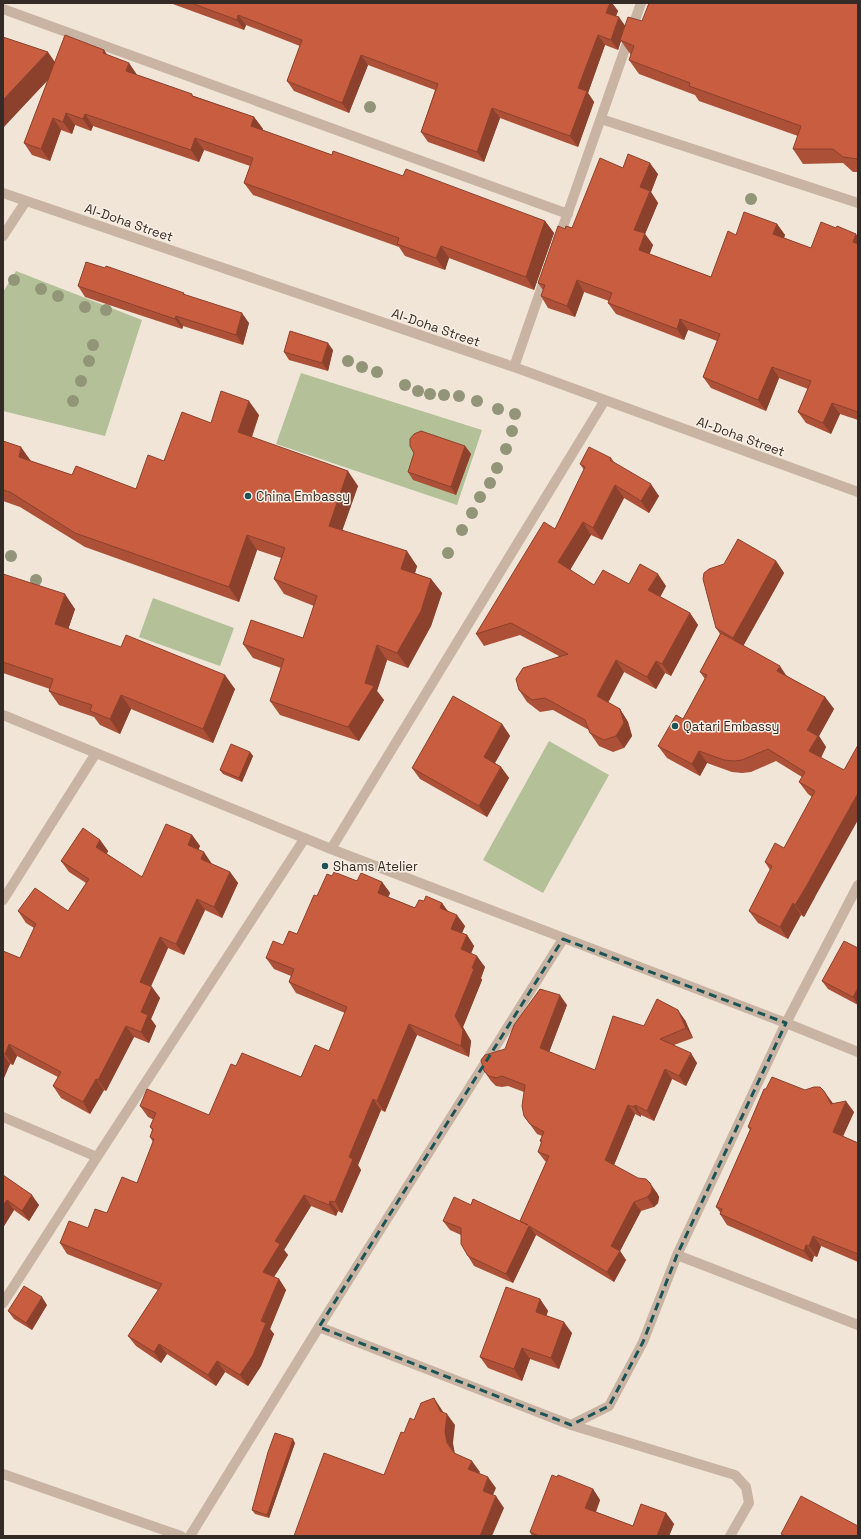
<svg xmlns="http://www.w3.org/2000/svg" width="861" height="1539" font-family="'Space Grotesk',sans-serif">
<rect width="100%" height="100%" fill="#f1e5d8"/>
<path fill="#b4c098" d="M16 271 142 320 105 436 3 411V292Z
M301 373 482 430 457 505 276 444Z
M153 598 234 628 220 666 139 637Z
M549 741 609 775 543 893 483 860Z"/>
<g fill="none" stroke-linecap="round" stroke-linejoin="round">
<path stroke="#c9b4a4" stroke-width="10" d="M3 9 568 214
M601 119 858 203
M3 193 514 367 858 492
M3 236 26 201
M558 241 641 3
M514 367 546 275
M3 715 331 849 786 1023 858 1052
M331 849 605 400
M3 900 96 753
M3 1117 97 1157
M677 1255 858 1325
M3 1303 97 1157 305 838
M319 1327 571 1425 609 1406 643 1342 677 1255 786 1023 858 885
M571 1425 735 1475 746 1487 749 1503 730 1536
M3 1474 181 1536
M190 1536 319 1327 563 939"/>
</g>
<g fill="#929578">
<circle cx="370" cy="107" r="6"/>
<circle cx="751" cy="199" r="6"/>
<circle cx="14" cy="280" r="6"/>
<circle cx="41" cy="289" r="6"/>
<circle cx="58" cy="296" r="6"/>
<circle cx="85" cy="307" r="6"/>
<circle cx="106" cy="310" r="6"/>
<circle cx="93" cy="345" r="6"/>
<circle cx="89" cy="361" r="6"/>
<circle cx="348" cy="361" r="6"/>
<circle cx="362" cy="367" r="6"/>
<circle cx="377" cy="372" r="6"/>
<circle cx="81" cy="381" r="6"/>
<circle cx="405" cy="385" r="6"/>
<circle cx="418" cy="391" r="6"/>
<circle cx="430" cy="394" r="6"/>
<circle cx="444" cy="395" r="6"/>
<circle cx="459" cy="396" r="6"/>
<circle cx="73" cy="401" r="6"/>
<circle cx="477" cy="401" r="6"/>
<circle cx="498" cy="409" r="6"/>
<circle cx="515" cy="414" r="6"/>
<circle cx="512" cy="431" r="6"/>
<circle cx="506" cy="449" r="6"/>
<circle cx="497" cy="468" r="6"/>
<circle cx="490" cy="483" r="6"/>
<circle cx="480" cy="497" r="6"/>
<circle cx="472" cy="513" r="6"/>
<circle cx="462" cy="530" r="6"/>
<circle cx="448" cy="553" r="6"/>
<circle cx="11" cy="556" r="6"/>
<circle cx="36" cy="580" r="6"/>
</g>
<path fill="#ac5037" d="M170 3H612L618 11 616 16 625 26 642 21 858 3V172H853L843 163 803 164 793 149 798 136 699 101 695 95 639 74 629 60 631 55 621 41 618 50 605 45 588 93 594 102 578 147 500 118 484 162 428 142 421 132 435 90 368 65 349 113 294 91 287 81 300 46 246 25 244 30Z
M3 37 55 62 104 50 107 55 129 63 137 75 194 96 254 117 263 129 262 131 332 155 403 176 545 221 554 233 534 290 449 258 445 270 405 256 399 247 253 195 244 183 250 166 204 150 199 162 93 126 91 131 75 125 72 134 61 130 50 161 32 155 24 143 48 80 3 127Z
M623 168 658 174 651 192 658 203 645 234 653 245 649 254 711 277 736 235 777 224 785 235 784 238 811 248 858 237V420L840 414 831 434 806 423 798 412 808 389 779 378 766 411 711 388 703 377 717 341 688 330 684 340 616 314 608 303 609 301 584 292 575 317 548 308 541 296 543 290 538 283 565 229 572 228Z
M78 286 184 293 185 295 249 323 243 345 183 326 182 329 85 297Z
M333 350 328 371 289 360 284 352Z
M259 415 252 437 358 486 342 530 417 566 415 573 431 579 442 593 431 626 408 668 387 660 377 691 384 700 359 741 280 715 270 701 281 668 253 658 243 644 303 638 314 606 284 594 274 579 281 558 257 550 239 602 85 547 20 507 3 501V441L31 461 72 475 136 489 164 461 211 423Z
M465 446 471 454 456 495 413 480 408 472 414 453Z
M611 458 614 462 659 496 649 513 624 498 602 540 591 535 570 570 594 585 629 584 666 586 660 597 690 613 698 625 671 676 665 673 656 689 624 672 608 703 620 709 628 722 632 736 624 748 613 752 599 746 590 733 589 730 553 710 540 712 527 702 519 690 559 656 520 635 484 646 476 634 555 529 584 470 580 464Z
M776 561 784 573 743 646 787 676 825 697 834 709 819 736 826 747 821 758 815 897 804 917 801 915 788 939 758 923 749 911 770 870 765 862 784 848 812 797 808 794 799 782 802 777 776 761 751 772 742 773 732 772 707 763 700 776 667 758 658 746 683 719 705 679 700 672 720 634 716 628Z
M3 574 75 609 68 629 235 689 213 743 131 709 120 734 100 725 94 717 59 705 49 691 50 689 3 673Z
M502 724 510 736 495 763 501 767 509 778 487 817 420 779 412 768Z
M250 752 253 756 242 782 223 774 220 770Z
M192 835 200 846 198 850 212 864 230 872 238 883 222 918 205 910 184 955 168 948 151 986 160 998 151 1019 156 1026 149 1043 134 1037 106 1091 104 1090 90 1114 61 1098 53 1086 58 1077 17 1056 13 1065 10 1064 3 1080V951L20 958 34 928 26 923 18 911H68L86 883 69 872 61 861 100 840 108 851 107 854 142 877Z
M332 876 357 881 382 882 390 893 388 897 415 908 424 901 442 903 448 912 465 926 462 933 467 935 474 946 471 954 485 967 481 978 482 980 463 1027 471 1041 469 1057 417 1035 385 1112 381 1110 358 1165 361 1170 342 1213 338 1211 336 1216 311 1206 284 1250 288 1255 274 1277 279 1279 286 1290 270 1329 274 1334 261 1366 248 1386 225 1372 216 1386 167 1354 161 1363 136 1346 128 1336 158 1290 67 1254 60 1243 88 1228 107 1213 137 1183 153 1142 150 1137 152 1130 150 1127 154 1120 148 1117 140 1106 209 1115 236 1066 301 1077 329 1051 345 1013 296 993 289 982 291 976 274 969 266 958 297 934 317 896Z
M858 948V1005L828 989 822 981Z
M567 1005 549 1052 595 1070 644 1026 685 1020 693 1038 674 1045 697 1063 686 1086 672 1079 654 1121 641 1115V1117L635 1114 614 1165 657 1193 659 1197 658 1203 654 1207 641 1211 620 1251 626 1260 614 1282 536 1235 513 1283 474 1266 468 1256 461 1235 450 1230 443 1221 471 1205 521 1222 520 1221 546 1162 545 1161 538 1152 541 1143 540 1141 542 1136 537 1134 524 1116V1092L508 1086 502 1087 496 1086 491 1081 484 1071 505 1049Z
M766 1089 805 1090 832 1102 833 1104 854 1112 843 1136 858 1143V1262L821 1246 817 1257 814 1256 812 1262 727 1225 720 1214V1212L716 1207 750 1130 748 1127Z
M3 1175 39 1205 29 1221 14 1210 4 1226 3 1225Z
M540 1299 548 1311 546 1315 572 1333 559 1369 530 1359 522 1381 488 1368 480 1357Z
M47 1305 32 1330 14 1319 8 1311Z
M295 1443 269 1518 255 1514 252 1510Z
M593 1489 600 1500 596 1512 633 1526 666 1513 674 1524 669 1536H532L530 1532Z"/>
<path fill="#8c412d" d="M610 3H612L618 11 613 23 606 13Z
M238 15 246 25 244 30 237 20Z
M619 17 626 27 620 40 621 41 618 50 611 40Z
M598 35 605 45 588 93 594 102 578 147 570 136 578 88Z
M104 50 112 62 103 53Z
M48 52 59 68 4 127 3 100Z
M361 55 368 65 349 113 342 103Z
M129 63 137 75 126 71Z
M492 108 500 118 484 162 477 152Z
M66 113 75 125 72 134 63 122Z
M85 114 93 126 91 131 83 119Z
M254 117 263 129 259 139 251 126Z
M53 118 61 130 50 161 41 149Z
M195 138 204 150 199 162 191 150Z
M650 163 658 174 651 192 658 203 645 234 653 245 647 261 639 250 634 230 640 187Z
M545 221 554 233 534 290 526 277Z
M777 224 785 235 781 246 773 234Z
M856 234 858 237V249L853 242Z
M441 246 449 258 445 270 436 258Z
M577 280 584 292 575 317 567 306Z
M242 313 249 323 243 345 236 335Z
M176 316 183 326 182 329 175 319Z
M680 319 688 330 684 340 677 329Z
M328 343 333 350 328 371 322 363Z
M772 367 779 378 766 411 758 400Z
M249 401 259 415 248 447 238 432Z
M832 403 840 414 831 434 823 423Z
M465 446 471 454 456 495 451 487Z
M21 447 31 461 19 457Z
M348 471 358 486 339 540 329 526Z
M651 484 659 496 649 513 641 501Z
M615 485 624 498 602 540 593 528Z
M583 522 591 535 567 575 558 562Z
M247 535 257 550 239 602 229 587Z
M407 551 417 566 412 583 401 569Z
M776 561 784 573 741 650 733 638Z
M658 574 666 586 657 603 648 590Z
M431 579 442 593 431 626 408 668 397 653Z
M65 594 75 609 65 639 55 624Z
M690 613 698 625 671 676 662 664Z
M377 645 387 660 377 691 384 700 359 741 348 727 365 683Z
M616 660 624 672 605 708 597 696Z
M656 661 665 673 656 689 647 677Z
M780 666 788 678 777 671Z
M225 675 235 689 213 743 203 729Z
M121 695 131 709 120 734 110 719Z
M825 697 834 709 819 736 826 747 818 763 809 751 807 730Z
M620 709 628 722 632 736 624 748 616 736Z
M502 724 510 736 492 768 484 757Z
M699 751 707 763 700 776 692 764Z
M250 752 253 756 242 782 239 778Z
M501 767 509 778 487 817 479 806Z
M858 793V820L815 897 804 917 795 905Z
M192 835 200 846 195 856 188 845Z
M100 840 108 851 104 858 96 847Z
M204 852 212 864 201 859Z
M230 872 238 883 222 918 214 907Z
M382 882 390 893 385 904 378 893Z
M197 899 205 910 184 955 176 944Z
M442 903 450 914 440 908Z
M793 903 801 915 788 939 780 927Z
M457 915 465 926 459 940 451 929Z
M467 935 474 946 468 960 461 949Z
M160 937 168 948 148 993 140 982Z
M477 956 485 967 481 978 482 980 463 1027 471 1041 469 1057 461 1046 455 1016Z
M152 987 160 998 151 1019 156 1026 149 1043 141 1032V1012Z
M858 988V1005L853 997Z
M560 995 567 1005 547 1058 540 1048Z
M678 1010 685 1020 693 1038 686 1028Z
M409 1024 417 1035 385 1112 377 1101Z
M126 1026 134 1037 106 1091 98 1080Z
M9 1044 17 1056 13 1065 5 1054Z
M691 1053 697 1063 686 1086 679 1076Z
M3 1054 10 1064 3 1080Z
M665 1069 672 1079 654 1121 647 1111Z
M96 1079 104 1090 90 1114 83 1102Z
M824 1091 832 1102 839 1115 831 1104Z
M373 1099 381 1110 358 1165 361 1170 342 1213 335 1202 349 1157Z
M846 1101 854 1112 840 1143 833 1132Z
M628 1105 635 1114 612 1170 605 1160Z
M635 1105 641 1115V1117L634 1107Z
M650 1183 657 1193 659 1197 658 1203 654 1207 647 1197Z
M32 1195 39 1205 29 1221 22 1211Z
M304 1195 311 1206 284 1250 288 1255 270 1283 263 1272 275 1241Z
M7 1200 14 1210 4 1226 3 1224V1206Z
M330 1201 338 1211 336 1216 329 1205Z
M634 1202 641 1211 620 1251 626 1260 614 1282 607 1272 611 1246Z
M529 1226 536 1235 513 1283 506 1274Z
M813 1236 821 1246 817 1257 809 1246Z
M806 1245 814 1256 812 1262 804 1251Z
M279 1279 286 1290 270 1329 274 1334 261 1366 248 1386 240 1375Z
M42 1297 47 1305 32 1330 26 1323Z
M540 1299 548 1311 544 1323 536 1312Z
M564 1322 572 1333 559 1369 551 1358Z
M159 1344 167 1354 161 1363 154 1352Z
M522 1348 530 1359 522 1381 514 1369Z
M217 1361 225 1372 216 1386 208 1375Z
M434 1398 442 1410 447 1419V1414L455 1425 453 1443 455 1454 447 1443 440 1411Z
M293 1439 295 1443 269 1518 267 1515Z
M472 1461 480 1472 476 1480 468 1469Z
M488 1477 496 1488 490 1502 483 1491Z
M593 1489 600 1500 593 1519 585 1508Z
M496 1496 504 1508 492 1536H480Z
M666 1513 674 1524 669 1536H657Z"/>
<path fill="#c85d40" stroke="#8c412d" d="M191 3H610L606 13 619 17 611 40 598 35 578 88 587 91 570 136 492 108 477 152 421 132 438 84 361 55 342 103 287 81 302 40 238 15 237 20Z
M649 3H858V159L843 157 833 149H793L801 126 689 86 690 83 629 60 634 46 620 40 628 17 642 21Z
M65 35 104 50 103 53 129 63 126 71 192 94V96L254 117 251 126 332 155 333 151 403 176 406 169 545 221 526 277 441 246 436 258 397 244 399 238 244 183 253 158 195 138 191 150 85 114 83 119 66 113 63 122 53 118 41 149 24 143Z
M3 37 48 52 3 100Z
M628 154 650 163 640 187 650 191 634 230 645 233 639 250 711 277 728 231 736 235 744 212 777 224 773 234 811 248 821 222 836 228 837 226 856 234 853 242 858 244V412L832 403 823 423 798 412 811 381 772 367 758 400 703 377 720 334 680 319 677 329 608 303 612 293 577 280 567 306 541 296 545 285 538 283 558 226 565 229 566 226 572 228 600 158 623 168Z
M86 262 105 268 106 266 184 293 183 294 242 313 236 335 176 316 175 319 78 286Z
M290 331 328 343 322 363 284 352Z
M221 391 249 401 238 432 348 471 329 526 407 551 401 569 431 579 421 611 397 653 377 645 365 683 374 686 348 727 270 701 284 659 243 644 251 620 303 638 317 596 274 579 285 548 247 535 229 587 75 533 10 492 3 490V441L21 447 19 457 72 475 76 466 136 489 148 455 164 461 182 412 211 423Z
M421 431 465 446 451 487 408 472 414 453 410 446V439L414 434Z
M589 447 611 458 610 460 651 484 641 501 615 485 593 528 583 522 558 562 594 585 603 570 629 584 640 564 658 574 648 590 690 613 662 664 656 661 647 677 616 660 597 696 620 709 624 723 616 736 604 740 590 733 585 720 545 698 532 700 519 690 516 679 523 668 568 654 511 623 476 634 544 522 555 529 585 467 580 464Z
M738 539 776 561 733 638 716 628 703 579 704 573 709 569 724 564Z
M3 574 65 594 55 624 121 647 126 635 225 675 203 729 121 695 110 719 90 711 92 705 49 691 53 679 3 662Z
M721 633 780 666 777 671 825 697 807 730 818 736 809 751 844 770 858 745V793L807 885 795 905 793 903 780 927 749 911 772 866 765 862 775 843 784 848 815 791 799 782 805 772 768 749 742 760 734 761 724 760 699 751 692 764 658 746 676 715 683 719 707 675 700 672Z
M453 696 502 724 484 757 501 767 479 806 412 768Z
M231 744 250 752 239 778 220 770Z
M166 824 192 835 188 845 204 852 201 859 230 872 214 907 197 899 176 944 160 937 140 982 152 987 141 1012 148 1015 141 1032 126 1026 98 1080 96 1079 83 1102 53 1086 61 1072 9 1044 5 1054 3 1053V951L20 958 36 924 18 911 35 888 68 911 89 879 61 861 83 828 100 840 96 847 142 877Z
M334 872 357 881 361 873 382 882 378 893 415 908 419 900 424 901 426 896 442 903 440 908 457 915 451 929 467 935 461 949 477 956 472 968 474 969 455 1016 463 1030 461 1046 409 1024 377 1101 373 1099 349 1157 353 1159 335 1202 330 1201 329 1205 304 1195 275 1241 280 1244 263 1272 279 1279 261 1321 266 1323 253 1355 240 1375 217 1361 208 1375 159 1344 154 1352 128 1336 162 1284 60 1243 69 1221 88 1228 95 1209 107 1213 122 1177 137 1183 154 1139 150 1137 153 1129 150 1127 156 1113 140 1106 147 1089 209 1115 231 1064 236 1066 242 1053 301 1077 315 1045 329 1051 347 1007 289 982 294 969 266 958 273 941 283 945 289 931 297 934 314 895 317 896 327 874 332 876Z
M844 941 858 948V988L853 997 822 981Z
M540 989 560 995 540 1048 595 1070 613 1016 644 1026 657 999 678 1010 686 1028 660 1039 691 1053 679 1076 665 1069 647 1111 635 1105 634 1107 628 1105 605 1160 638 1178 646 1179 650 1183 652 1188 651 1193 647 1197 634 1202 611 1246 620 1251 607 1272 529 1226 506 1274 468 1256 461 1244V1228L443 1221 454 1197 471 1205 473 1199 528 1225 520 1221 549 1156 538 1152 542 1141H540L544 1132 530 1124 524 1116 522 1106 525 1085 502 1076 496 1078 489 1076 484 1071 481 1060 485 1055 505 1049 514 1025Z
M772 1077 805 1090 814 1087H820L824 1091 831 1104 846 1101 833 1132 858 1143V1254L813 1236 809 1246 806 1245 804 1251 720 1214 722 1209 716 1207 751 1128 748 1127 764 1089H766Z
M3 1175 32 1195 22 1211 7 1200 3 1206Z
M24 1286 42 1297 26 1323 8 1311Z
M506 1287 540 1299 536 1312 564 1322 551 1358 522 1348 514 1369 480 1357Z
M434 1398 440 1411 447 1414 445 1432 447 1443 454 1453 472 1461 468 1469 488 1477 483 1491 496 1496 480 1536H481H294L324 1453 384 1475 401 1432 404 1433 410 1418 414 1420 421 1403Z
M275 1433 293 1439 267 1515 252 1510 268 1452Z
M552 1475 557 1477 558 1475 593 1489 585 1508 633 1526 641 1504 666 1513 657 1536H539L530 1532Z
M801 1496 858 1526V1536H785L781 1534Z"/>
<path fill="none" stroke="#1b5456" stroke-width="3" stroke-dasharray="8 5" stroke-linejoin="round" d="M563 939 786 1023 677 1255 643 1342 609 1406 571 1425 319 1327Z"/>
<g fill="#1b5456" stroke="#f9efe4" stroke-width="1.5">
<circle cx="248" cy="496" r="4"/>
<circle cx="675" cy="726" r="4"/>
<circle cx="325" cy="866" r="4"/>
</g>
<g text-anchor="middle" stroke-width="3" stroke-linejoin="round" paint-order="stroke">
<g font-size="13" fill="#342a26" stroke="#f9efe4">
<text transform="translate(129 222) rotate(19)" y="5">Al-Doha Street</text>
<text transform="translate(436 327) rotate(19)" y="5">Al-Doha Street</text>
<text transform="translate(741 436) rotate(20)" y="5">Al-Doha Street</text>
</g>
<g font-size="13" fill="#342a26" stroke="#f9efe4" text-anchor="start">
<text x="256" y="501">China Embassy</text>
<text x="683" y="731">Qatari Embassy</text>
<text x="333" y="871">Shams Atelier</text>
</g>
</g>
<rect width="861" height="1539" fill="none" stroke="#342a26" stroke-width="8"/>
</svg>
